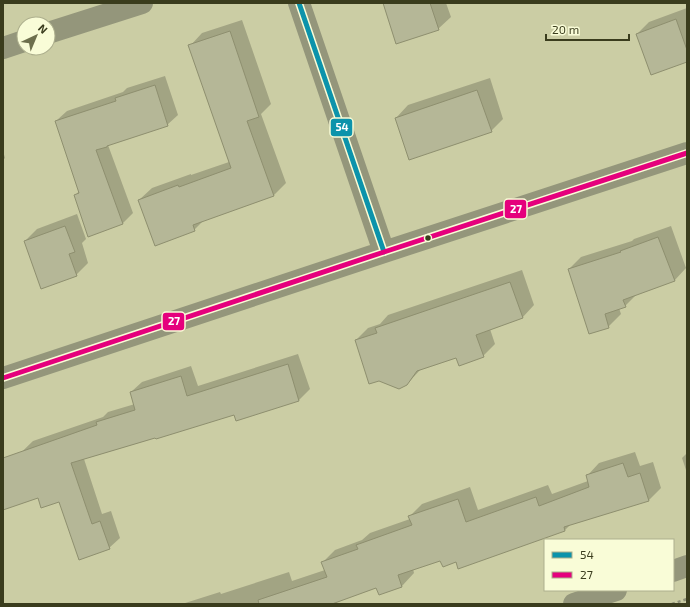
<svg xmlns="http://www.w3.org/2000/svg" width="690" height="607" font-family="'Exo 2',sans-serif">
<rect width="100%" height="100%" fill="#cbcda4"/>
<path fill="#0003" d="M384 3H446L451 17 438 29Z
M687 8V61L637 34 649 22Z
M242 20 271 104 261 114 286 183 274 195 204 220 194 230 139 200 152 188 191 174V175L229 162 190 46 202 33Z
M165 76 178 115 167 125 108 145 133 213 122 224 75 196 79 191 56 121 67 111 123 92 127 88Z
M490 78 503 119 491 131 396 118 408 105Z
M3 151 5 158 3 160Z
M77 214 86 239 82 243 88 263 76 275 25 241 37 229Z
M671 226 686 268 674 281 637 294 625 306 619 308 621 314 608 327 569 269 581 257 632 241 634 239Z
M522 270 534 305 522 318 490 329 495 344 483 356 457 357 421 369 407 384 356 340 368 328 380 324 388 315Z
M298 354 310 389 299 400 237 420 235 414 84 459 102 514 111 511 120 538 109 548 60 501 38 497 3 509V470L33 441 103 417 108 412 135 404 131 392 142 382 191 366 198 386Z
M635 452 640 466 653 462 661 488 649 500 570 525 565 530 459 568 456 561 441 560 413 569 414 573 402 586 379 594 377 587 329 604H182L220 592 221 594 289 572 292 581 325 570 323 562 335 550 362 540 370 533 410 519V516L422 504 470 487 478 510 548 485 552 494 588 481 587 476 599 463Z
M687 453V473L682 458Z"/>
<path fill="#b5b797" stroke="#8e8f6f" d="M383 3H430L439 30 396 44Z
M676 19 687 50V62L651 75 636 34Z
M230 31 259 117 247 121 274 196 193 225 195 231 155 246 138 200 178 185 179 187 231 168 188 45Z
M155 85 168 126 107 146V147L96 150 123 224 88 237 74 195 79 193 55 121 116 101 115 98Z
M477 90 492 132 409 160 395 118Z
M65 226 75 252 69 254 77 276 41 289 24 241Z
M658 237 675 281 623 300 626 307 605 314 609 328 589 334 568 269 621 252 620 251Z
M510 282 523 318 476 335 484 357 459 366 456 358 417 371 407 385 399 389 379 381 369 384 355 340 377 333 375 328Z
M288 364 299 401 236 421 234 415 156 439 155 438 71 463 92 524 100 521 110 549 79 560 59 502 41 508 38 498 3 510V458L97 425 96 422 135 410 130 392 181 376 187 396Z
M623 463 628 477 640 473 649 501 564 527 565 531 458 569 456 562 443 567 440 561 398 575 402 587 379 595 376 588 332 604H259L258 600 327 577 321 562 358 549 356 545 412 525 408 516 458 499 466 522 536 497 539 506 589 487 586 475Z"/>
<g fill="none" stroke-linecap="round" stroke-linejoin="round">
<path stroke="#909279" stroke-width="2.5" stroke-dasharray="3 3" stroke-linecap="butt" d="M672 604 687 599"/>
<path stroke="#94967b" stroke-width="22" d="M299 3 384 252
M48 33 142 3
M3 48 24 41
M3 378 384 252 687 153
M673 571 687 566
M574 604 616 590"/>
<g stroke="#f9fcd7" stroke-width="8">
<path id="bus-1" d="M299 3 384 252"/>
</g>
<g stroke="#f9fcd7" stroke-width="8">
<path id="bus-2" d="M3 378 384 252 687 153"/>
</g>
<use href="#bus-1" stroke="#0c93ab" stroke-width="5"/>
<use href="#bus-2" stroke="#e5007d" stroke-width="5"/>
</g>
<circle fill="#3a3c1d" stroke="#f9fcd7" stroke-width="1.5" cx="428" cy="238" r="3.5"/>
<g stroke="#f9fcd7" stroke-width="1.5">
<rect x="330" y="118" width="23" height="19" rx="4" fill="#0c93ab"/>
<rect x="504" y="199" width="23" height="20" rx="4" fill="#e5007d"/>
<rect x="162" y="312" width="23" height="19" rx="4" fill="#e5007d"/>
</g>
<g font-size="11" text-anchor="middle" font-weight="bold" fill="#fff">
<text x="342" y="131">54</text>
<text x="516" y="213">27</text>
<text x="174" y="325">27</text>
</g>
<rect width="690" height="607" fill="none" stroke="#3a3c1d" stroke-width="8"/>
<rect x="544" y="539" width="130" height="52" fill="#f9fcd7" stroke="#adaf8d"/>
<rect x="552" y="552" width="20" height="6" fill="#0c93ab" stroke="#adaf8d"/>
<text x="580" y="559" font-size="12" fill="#3a3c1d">54</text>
<rect x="552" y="572" width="20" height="6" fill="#e5007d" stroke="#adaf8d"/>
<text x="580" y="579" font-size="12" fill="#3a3c1d">27</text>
<g transform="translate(36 36) rotate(44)"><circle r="19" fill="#f9fcd7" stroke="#adaf8d"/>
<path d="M0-3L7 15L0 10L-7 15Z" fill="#6d6f4c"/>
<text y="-6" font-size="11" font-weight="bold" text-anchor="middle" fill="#3a3c1d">N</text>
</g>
<path d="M546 34v6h83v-6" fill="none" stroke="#3a3c1d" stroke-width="2"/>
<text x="552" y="34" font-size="12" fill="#3a3c1d" stroke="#f9fcd7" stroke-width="3" paint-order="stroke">20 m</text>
</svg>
